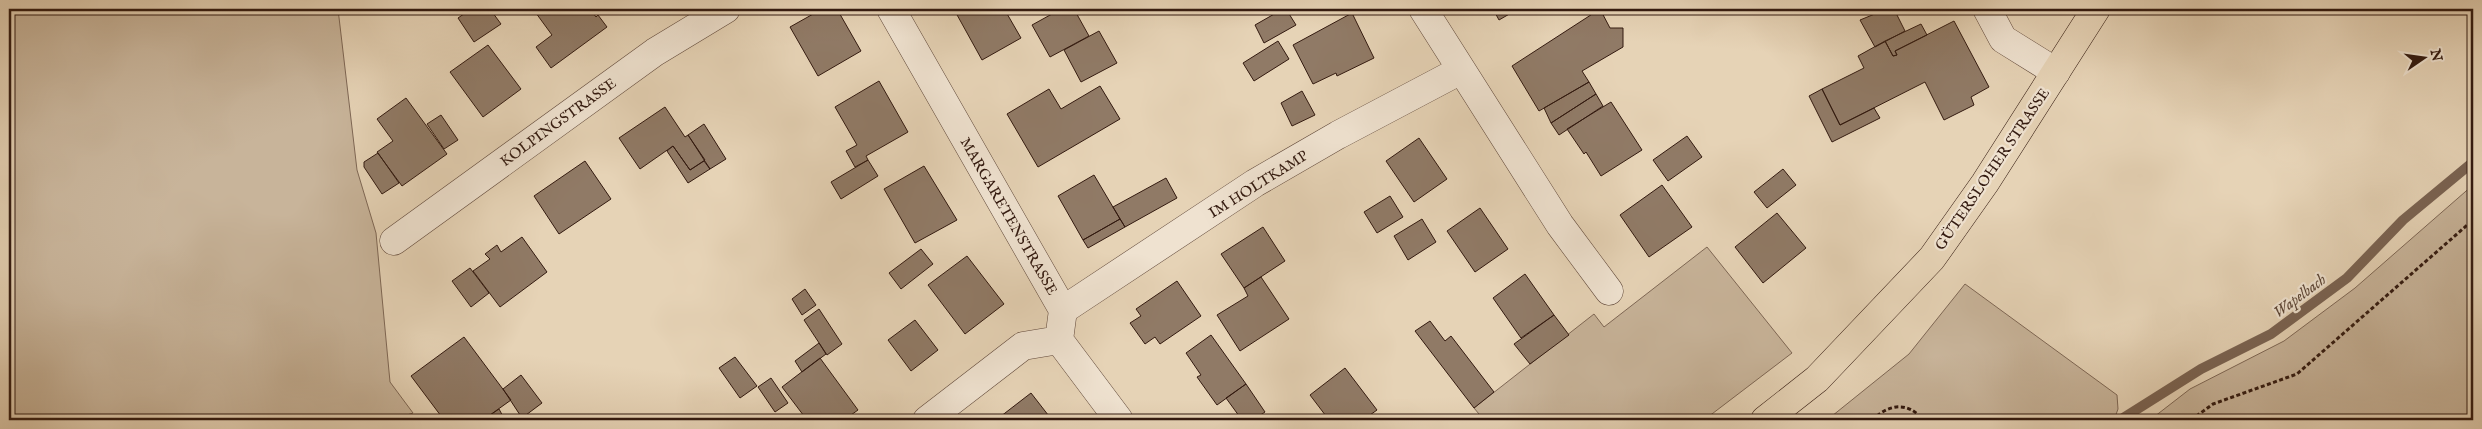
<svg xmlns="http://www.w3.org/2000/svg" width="2482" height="429" font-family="'IM FELL English',serif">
<rect width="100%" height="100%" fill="#e6d3b6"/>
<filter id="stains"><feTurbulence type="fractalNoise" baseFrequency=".004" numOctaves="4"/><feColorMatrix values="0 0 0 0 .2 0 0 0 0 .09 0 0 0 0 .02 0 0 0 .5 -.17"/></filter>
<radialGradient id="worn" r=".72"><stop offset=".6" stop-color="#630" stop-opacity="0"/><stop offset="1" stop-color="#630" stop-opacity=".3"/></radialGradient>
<path fill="#c8b49a" stroke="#7e6755" d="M9 9H338L357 170 376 233 390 382 413 413 392 420H9Z
M2473 185V420H2150L2190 389 2284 341 2355 288Z
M1707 247 1792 353 1704 420H1484L1474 408 1594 314 1604 327Z
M1965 284 2117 395 2118 409 2114 420H1827L1909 354Z"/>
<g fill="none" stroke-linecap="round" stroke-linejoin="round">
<path stroke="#7a6352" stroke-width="10" d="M2120 420 2201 369 2271 334 2347 278 2403 220 2473 162"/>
</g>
<path fill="#907a66" stroke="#331a10" d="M471 9H490L501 24 474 42 458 18Z
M533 9H590L596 17 598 15 607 27 551 68 536 47 552 35Z
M822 9H837L861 51 818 76 790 27Z
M963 9H1012L1006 12 1021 38 982 60 956 13Z
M1061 9H1074L1089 36 1050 57 1032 25Z
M1283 9H1286L1296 25 1264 43 1255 25Z
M1493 9H1518L1499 20Z
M1600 9 1610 28H1623V47L1582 71 1589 82 1539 111 1512 66Z
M1887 9H1894L1905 31 1875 47 1860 20Z
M1352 13 1374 58 1337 76 1336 73 1313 84 1293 45Z
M1954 21 1989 87 1971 97 1974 105 1944 120 1925 82 1840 125 1822 89 1864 68 1858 56 1885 41 1893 56 1897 55 1895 51Z
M1921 24 1927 35 1895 51 1897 55 1893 56 1885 41Z
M1099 31 1117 63 1081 82 1064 50Z
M1278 41 1289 59 1254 81 1243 63Z
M488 45 521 89 483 117 450 72Z
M879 81 908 132 866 156 868 160 855 167 846 151 857 145 835 107Z
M1589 82 1596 94 1551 123 1544 108Z
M1100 86 1120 119 1038 167 1007 114 1049 89 1061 109Z
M1822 89 1840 125 1874 108 1880 118 1832 142 1809 96Z
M1302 91 1315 115 1292 126 1281 103Z
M1596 94 1603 106 1559 135 1551 123Z
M406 98 447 154 402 186 377 152 393 141 377 119Z
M1611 102 1642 150 1601 176 1586 152 1584 154 1567 129Z
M665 107 685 137 688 135 705 160 690 170 673 146 640 169 619 138Z
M441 115 458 140 444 149 427 124Z
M704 124 726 159 710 169 688 135Z
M1687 136 1702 157 1668 181 1653 160Z
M1419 138 1447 179 1414 202 1386 161Z
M673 146 690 170 704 161 710 169 688 183 667 151Z
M378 153 399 183 382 194 364 167V162Z
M868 160 878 176 841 199 831 182Z
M585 161 611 199 559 234 534 196Z
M924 166 957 220 915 243 884 189Z
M1783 169 1796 185 1767 208 1754 192Z
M1094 175 1120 219 1083 240 1058 196Z
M1166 178 1177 198 1125 227 1113 207Z
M1662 185 1692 227 1649 257 1620 215Z
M1390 196 1403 217 1377 233 1364 212Z
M1480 208 1508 249 1475 272 1447 231Z
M1777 213 1806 248 1763 283 1735 247Z
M1120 219 1125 227 1088 248 1083 240Z
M1422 219 1436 242 1408 260 1394 236Z
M1263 227 1285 261 1244 288 1221 254Z
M522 237 547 272 500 307 473 271 490 259 485 254 497 245 501 252Z
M921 249 933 264 901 289 889 273Z
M967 256 1004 304 965 334 928 285Z
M470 268 489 293 471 307 452 281Z
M1525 274 1554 315 1521 338 1493 298Z
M1261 277 1289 319 1240 351 1217 315 1248 296 1244 288Z
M1177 281 1201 316 1160 344 1155 337 1145 344 1130 323 1141 316 1136 309Z
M805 289 816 305 802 315 792 299Z
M819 309 842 344 827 355 804 320Z
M1554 315 1569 335 1530 364 1514 344Z
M915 320 938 350 911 371 888 340Z
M1430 321 1445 341 1451 336 1494 392 1474 408 1415 331Z
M1211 335 1246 384 1217 405 1197 377 1201 375 1186 353Z
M464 337 511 400 483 420H444L411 376Z
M819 343 826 354 802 372 795 361Z
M735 357 757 386 740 398 719 368Z
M820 358 858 410 844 420H807L782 387Z
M1345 368 1377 410 1363 420H1329L1310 395Z
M521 375 542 403 522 418 503 389Z
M771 378 788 403 775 412 758 387Z
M1246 384 1265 412 1253 420H1242L1226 398Z
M1031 393 1052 420H996Z
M499 409 505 420H483Z"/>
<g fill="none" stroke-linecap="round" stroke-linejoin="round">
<g stroke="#60483a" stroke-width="29">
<path id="minor" d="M891 9 1063 310 1059 340 1119 420
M1423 9 1560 225 1609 291
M1987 9 2003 39 2056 72
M394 241 655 52 726 9
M1063 310 1255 183 1338 135 1461 70
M927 420 1023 346 1059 340"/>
</g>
<g stroke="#331a10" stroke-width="29">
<path id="major" d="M1765 420 1817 379 1932 258 1985 183 2096 9"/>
</g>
<path stroke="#331a10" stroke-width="3" stroke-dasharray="4 2.5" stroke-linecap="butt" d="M1872 420C1889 404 1908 401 1923 420
M2191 420 2213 404 2297 374 2473 220"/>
<use href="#minor" stroke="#efe2d0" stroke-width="28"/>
<use href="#major" stroke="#e6d3b6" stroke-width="28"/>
</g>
<g text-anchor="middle" stroke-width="4.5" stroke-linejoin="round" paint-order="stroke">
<g font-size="15" fill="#331a10" stroke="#efe2d0">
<text transform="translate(558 122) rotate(-36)" y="5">KOLPINGSTRASSE</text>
<text transform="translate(1992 169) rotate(-56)" y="5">GÜTERSLOHER STRASSE</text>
<text transform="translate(1258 184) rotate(-32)" y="5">IM HOLTKAMP</text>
<text transform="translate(1009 216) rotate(60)" y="5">MARGARETENSTRASSE</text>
</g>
<g font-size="16" font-style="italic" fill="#5c4536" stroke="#efe2d0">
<text transform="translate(2299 295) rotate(-37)" y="6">Wapelbach</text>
</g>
</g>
<rect width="2482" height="429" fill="none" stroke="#e6d3b6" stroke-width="30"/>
<rect x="10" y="10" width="2462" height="409" fill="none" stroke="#331a10" stroke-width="2.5"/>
<rect x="15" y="15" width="2452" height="399" fill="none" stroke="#331a10"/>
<g transform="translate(2424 58) rotate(77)" stroke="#efe2d0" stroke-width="4" paint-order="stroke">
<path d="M0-4L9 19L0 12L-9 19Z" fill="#331a10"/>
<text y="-8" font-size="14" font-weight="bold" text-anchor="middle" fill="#331a10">N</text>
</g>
<rect width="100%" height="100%" filter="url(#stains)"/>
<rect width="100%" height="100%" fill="url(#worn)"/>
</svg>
